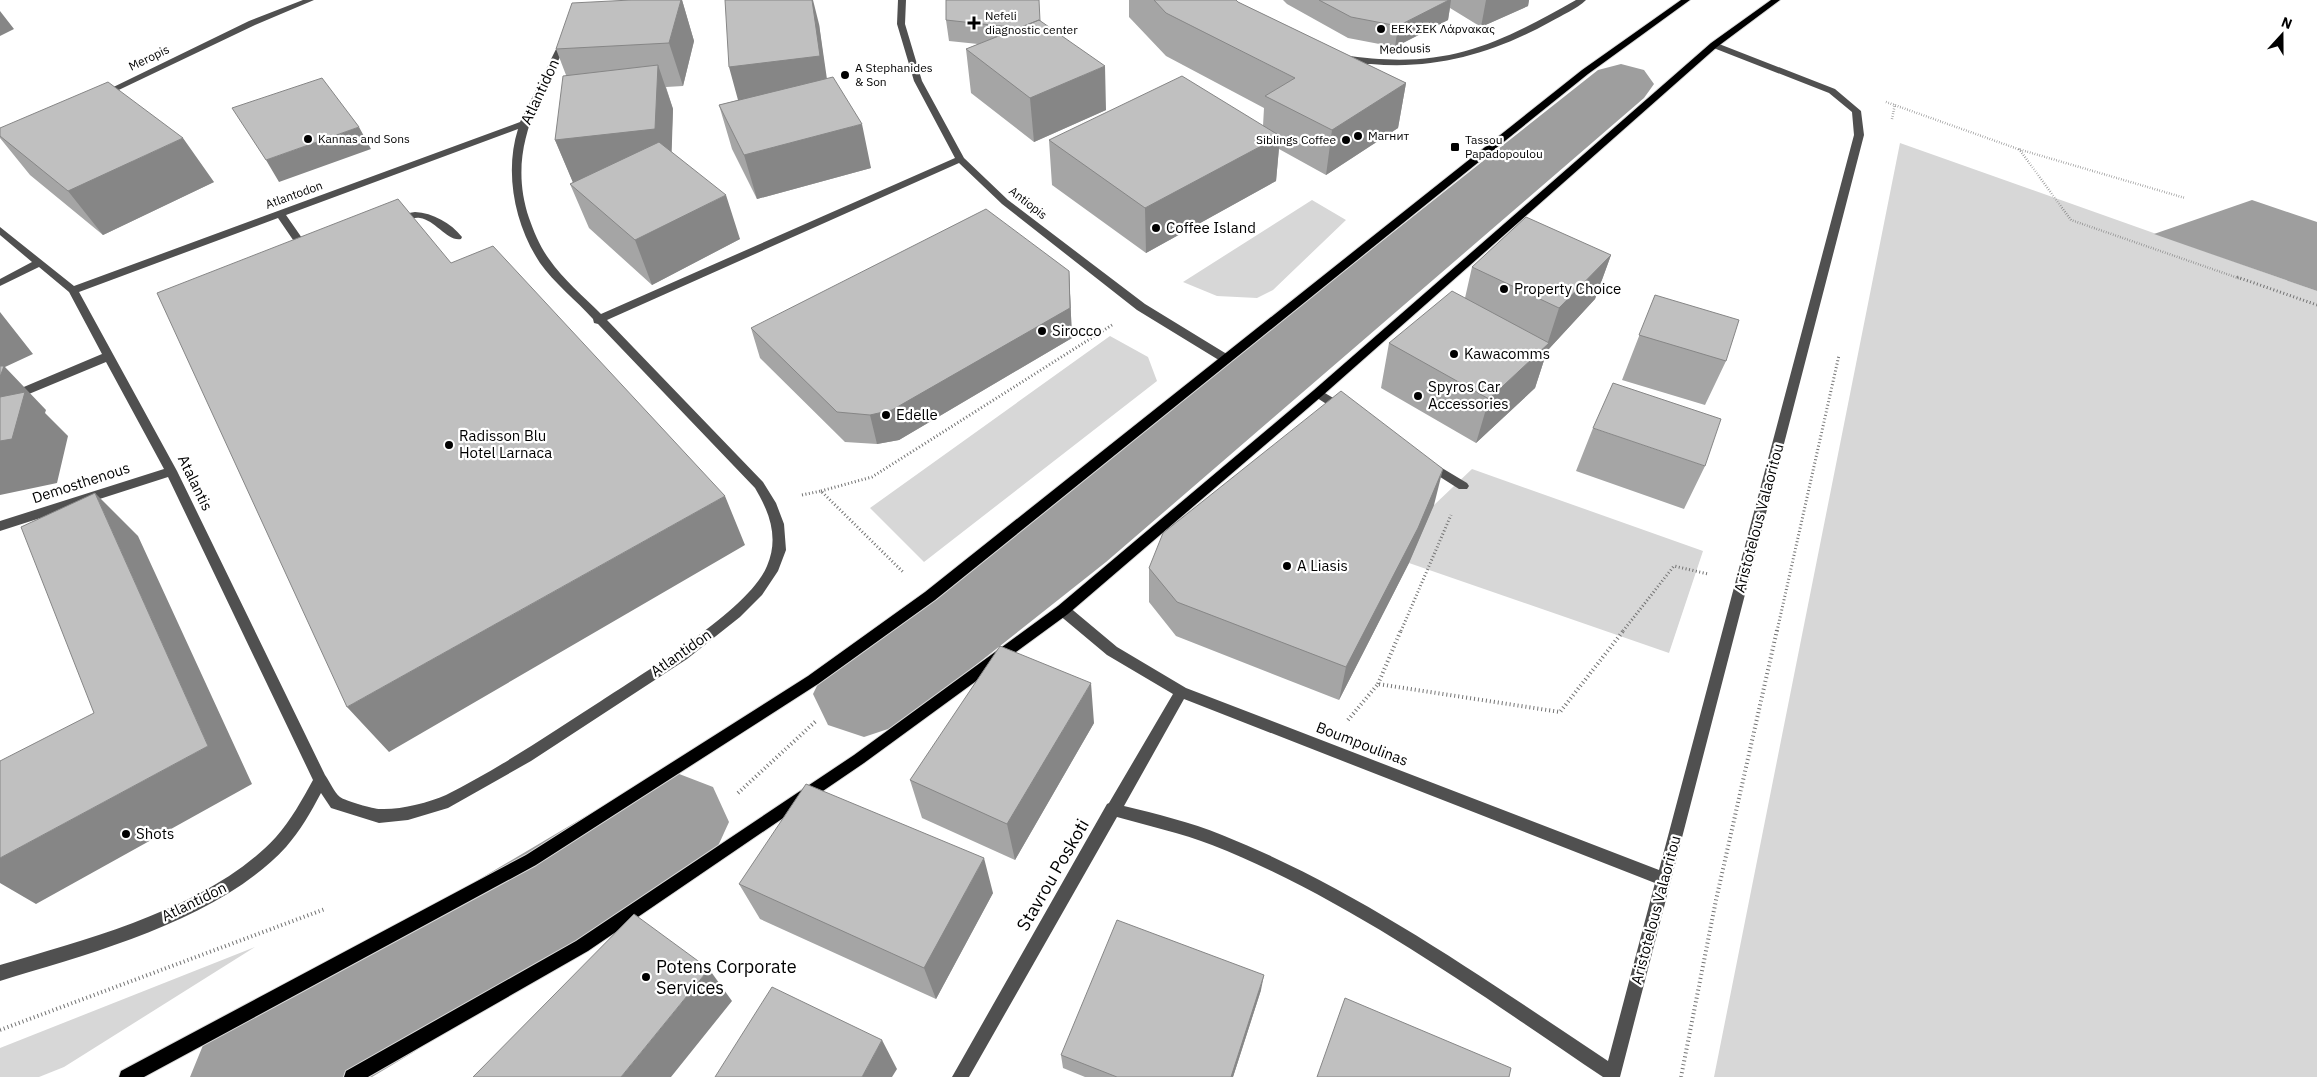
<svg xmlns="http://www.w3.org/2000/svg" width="2317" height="1077" font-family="'IBM Plex Sans',sans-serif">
<rect width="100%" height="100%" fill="#fff"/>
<path fill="#d7d7d7" d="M1900 143 2317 291V1077H1714Z
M1312 200 1346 220 1273 290 1257 298 1217 296 1183 282Z
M1110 336 1148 357 1157 381 924 562 870 508Z
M1472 469 1703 551 1669 653 1409 563 1434 505Z
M255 947 64 1067 39 1077H0V1048Z"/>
<path fill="#9e9e9e" d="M2252 200 2317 222V291L2154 234Z"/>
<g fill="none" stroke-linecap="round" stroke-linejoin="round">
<path fill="#9e9e9e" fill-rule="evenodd" d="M1621 64 1644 70 1654 84 1644 98 1106 562 900 725 864 737 828 725 813 694 828 663 1040 512 1598 70Z
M674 772 713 787 729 822 713 857 412 1053 372 1077H190L208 1033 328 969 635 787Z"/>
<g stroke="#dbdbdb" stroke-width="2">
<path id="major" d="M1681 0H1690L1588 74 935 600 818 684 536 865 144 1077H119L121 1071 526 855 808 676 925 592 1582 70Z
M1771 0H1780L1717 47 1322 396 1068 614 864 763 588 951 368 1077H344L346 1071 576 941 854 755 1058 606 1314 390 1711 43Z"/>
</g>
<path stroke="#727272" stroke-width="2.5" stroke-dasharray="0.5 2" stroke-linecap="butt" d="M1886 102 2018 149 2185 198
M1892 119 1895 104
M2019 149 2071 220 2241 279"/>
<path stroke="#727272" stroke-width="3" stroke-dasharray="1 2.5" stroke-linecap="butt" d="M2237 277 2317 305
M821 491 872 477 1112 325
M802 495 821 491 904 573
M1401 631 1451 515
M1623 631 1674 566 1708 574
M1777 631 1839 355"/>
<path stroke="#727272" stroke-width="4" stroke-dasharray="1 3" stroke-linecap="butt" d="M1378 684 1401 630
M1348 720 1378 684 1560 712 1624 630
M738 793 816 721
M0 1030 325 909
M1681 1077 1716 900 1777 630"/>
<path fill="#505050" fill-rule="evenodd" d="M303 0H314L255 25 104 97 97 95 249 21Z
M898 0H906L905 24 922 81 964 158 1008 200 1145 304 1230 356 1232 359 1230 362H1222L1137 310 1002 204 959 163 607 320 763 482 776 503 784 524 786 550 778 571 762 595 740 617 687 659 531 761 448 808 408 820 379 823 331 808 321 793C311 812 300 831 286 847 219 920 92 953 0 981V965C90 938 210 908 276 837 291 820 302 800 313 780L168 477 0 531V521L164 469 106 362 0 406V397L102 354 69 292 39 267 0 286V279L32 262 0 235V227L74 286 520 122 561 39 565 36 569 39C540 99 506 149 529 218 534 232 540 247 549 259 563 279 584 297 601 314L955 158 914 81 897 24ZM518 129C504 173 515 225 540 263 553 282 577 301 593 319L594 323 598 324 755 488C770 513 779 538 767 566 749 610 643 673 601 701 551 733 500 768 446 795 428 803 400 810 380 809 374 809 345 801 340 797 334 792 330 782 325 775L177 471 79 292 278 218 302 253H310L311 251 286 215Z
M1576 0H1586C1577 9 1562 15 1550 22 1494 53 1436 70 1371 64 1361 64 1345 64 1338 58L1342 55C1443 70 1491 48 1576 0Z
M1714 42 1835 89 1861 111 1864 135 1620 1077H1603C1481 995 1349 899 1212 845 1181 833 1149 826 1117 817L969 1077H952L1107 804 1109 803 1173 694 1107 655 1058 614 1056 610 1058 606H1068L1117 647 1186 688 1659 870 1854 135 1852 112 1829 93 1711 47 1710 45ZM1184 699 1655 883 1608 1061C1484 979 1360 890 1222 835 1190 822 1157 814 1124 806Z
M415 212C433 213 451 223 462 237L461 239C448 242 435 220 420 218 412 217 405 221 397 223L392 220 403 214Z
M1318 389 1347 406 1349 409 1347 412H1339L1314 396 1312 393Z
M1427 459 1467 483 1469 486 1467 489H1459L1423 466 1421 463 1423 460Z"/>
<use href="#major" fill="#000" fill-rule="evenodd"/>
</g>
<path fill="#a5a5a5" d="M631 0H682L694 41 683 86 666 87 673 109 671 152 740 239 652 285 589 228 570 184 573 182 555 140 566 75 556 49Z
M1129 0H1236L1238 2 1406 83 1398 128 1326 175 1279 149 1276 181 1146 253 1052 185 1049 140 1263 126 1264 108 1166 56 1129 17Z
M1283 0H1529L1528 6 1481 27 1450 8 1448 20 1395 47 1348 38 1287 4Z
M946 20 1040 21 1106 110 1034 142 971 93 966 49 978 44 949 41Z
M819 24 826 78 871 168 757 199 732 149 719 105 738 100Z
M0 128 214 182 103 235 30 175 0 138Z
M1611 255 1595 299 1547 351 1535 388 1476 443 1381 388 1389 343 1465 298 1472 267Z
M1069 271 1072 338 899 440 877 444 845 442 760 358 751 328Z
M1655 295 1726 361 1705 405 1622 380Z
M1593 428 1705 466 1684 509 1576 471Z
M1434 505 1409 563 1339 700 1176 636 1149 602V568Z
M1094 723 1015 860 922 818 910 780Z
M739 884 993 893 936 999 760 919Z
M1261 990 1233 1077H1085L1063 1068 1061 1055Z"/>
<path fill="#868686" d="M681 0H682L694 41 683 86 669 43Z
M812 0H813L819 24 830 100 741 111 729 67Z
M1449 0H1451L1448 20 1395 47 1398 26Z
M1486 0H1529L1528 6 1481 27Z
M0 11 14 29 0 36Z
M658 65 673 109 671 173 574 185 555 140Z
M1105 66 1106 110 1034 142 1030 98Z
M1406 83 1398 128 1326 175 1332 130Z
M862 124 871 168 757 199 744 155Z
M359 127 371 149 279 182 266 160Z
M1280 136 1276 181 1146 253 1145 208Z
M183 138 214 182 103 235 68 191Z
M726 195 740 239 652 285 635 240Z
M1611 255 1595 299 1547 351 1535 388 1476 443 1489 399 1547 345 1559 308Z
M1069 271 1072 338 899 440 877 444 870 415Z
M0 312 33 354 5 367 46 410 45 413 68 436 57 483 0 495Z
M1443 469 1434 505 1409 563 1339 700 1346 667Z
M95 493 138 536 252 784 36 904 0 883V858L208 746Z
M725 496 745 545 389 752 347 707Z
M1091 683 1094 723 1015 860 1007 824Z
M984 858 993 893 936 999 924 968Z
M709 969 732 1001 671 1077H621Z
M1264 975 1261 990 1233 1077H1231Z
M882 1040 897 1069 892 1077H862Z"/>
<path fill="#c0c0c0" stroke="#868686" d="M631 0H681L669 43 556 49 572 3Z
M725 0H812L820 56 729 67Z
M946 0H1039L1040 21 1039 20 1019 28 946 20Z
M1154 0H1236L1238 2 1406 83 1332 130 1265 96 1295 78 1166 13Z
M1319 0H1449L1398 26 1351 17Z
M1039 20 1105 66 1030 98 966 49Z
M658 65 655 129 555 140 563 76Z
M1182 76 1280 136 1145 208 1049 140Z
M833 77 862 124 744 155 719 105Z
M322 78 359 127 266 160 232 108Z
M108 82 183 138 68 191 0 136V128Z
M659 142 726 195 635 240 570 184Z
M398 199 451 263 493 246 725 496 347 707 157 293Z
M986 209 1069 271 1070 308 892 410 870 415 837 412 751 328Z
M1526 217 1611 255 1559 308 1472 267Z
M1452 291 1549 343 1489 399 1389 343Z
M1655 295 1739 320 1726 361 1639 335Z
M0 366H4L0 377Z
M1613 383 1721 419 1705 466 1593 428Z
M1341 391 1443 469 1418 528 1346 667 1177 602 1149 568 1163 533Z
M25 392 12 439 0 441V397Z
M95 493 208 746 0 858V761L94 713 21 527Z
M1000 646 1091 683 1007 824 910 780Z
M806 784 984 858 924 968 739 884Z
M634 914 709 969 621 1077H473Z
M1117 920 1264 975 1231 1077H1117L1061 1055Z
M772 987 882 1040 862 1077H715Z
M1345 998 1511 1068 1509 1077H1317Z"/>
<g fill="#000" stroke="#fff" stroke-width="2">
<path d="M971.5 15.5h5v5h5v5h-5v5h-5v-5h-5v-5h5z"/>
<circle cx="1381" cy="29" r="5"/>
<circle cx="845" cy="75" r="5"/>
<circle cx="1358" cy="136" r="5"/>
<circle cx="308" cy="139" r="5"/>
<circle cx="1346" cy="140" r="5"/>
<rect x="1450" y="142" width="10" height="10" rx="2.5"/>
<circle cx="1156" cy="228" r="5"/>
<circle cx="1504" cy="289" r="5"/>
<circle cx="1042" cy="331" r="5"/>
<circle cx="1454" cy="354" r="5"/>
<circle cx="1418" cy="396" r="5"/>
<circle cx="886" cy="415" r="5"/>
<circle cx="449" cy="445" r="5"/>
<circle cx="1287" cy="566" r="5"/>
<circle cx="126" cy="834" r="5"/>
<circle cx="646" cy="977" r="5"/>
</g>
<g text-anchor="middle" stroke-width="4.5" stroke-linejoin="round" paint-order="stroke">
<g font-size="12" fill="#000" stroke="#fff" text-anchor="start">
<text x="985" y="20">Nefeli<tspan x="985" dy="14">diagnostic center</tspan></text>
<text x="1391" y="33">ΕΕΚ ΣΕΚ Λάρνακας</text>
<text x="855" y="72">A Stephanides<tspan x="855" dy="14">&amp; Son</tspan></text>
<text x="1368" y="140">Магнит</text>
<text x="318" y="143">Kannas and Sons</text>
<text x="1336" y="144" text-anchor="end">Siblings Coffee</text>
<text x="1465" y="144">Tassou<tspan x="1465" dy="14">Papadopoulou</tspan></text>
</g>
<g font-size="12" fill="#000" stroke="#fff">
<text transform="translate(1405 49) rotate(-2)" y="4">Medousis</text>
<text transform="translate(149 58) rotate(-26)" y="4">Meropis</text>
<text transform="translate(294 195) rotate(-20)" y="4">Atlantodon</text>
<text transform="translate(1028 203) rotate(38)" y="4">Antiopis</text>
</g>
<g font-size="15" fill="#000" stroke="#fff">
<text transform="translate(540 92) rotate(-65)" y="5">Atlantidon</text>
<text transform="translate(81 483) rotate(-18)" y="5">Demosthenous</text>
<text transform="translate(195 483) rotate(64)" y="5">Atalantis</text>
<text transform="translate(1759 518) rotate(-75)" y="5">Aristotelous Valaoritou</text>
<text transform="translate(681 653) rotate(-35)" y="5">Atlantidon</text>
<text transform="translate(1362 744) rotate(21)" y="5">Boumpoulinas</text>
<text transform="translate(194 902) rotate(-26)" y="5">Atlantidon</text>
<text transform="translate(1656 910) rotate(-75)" y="5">Aristotelous Valaoritou</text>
</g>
<g font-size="15" fill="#000" stroke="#fff" text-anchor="start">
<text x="1166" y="233">Coffee Island</text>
<text x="1514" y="294">Property Choice</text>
<text x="1052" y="336">Sirocco</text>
<text x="1464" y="359">Kawacomms</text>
<text x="1428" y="392">Spyros Car<tspan x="1428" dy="17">Accessories</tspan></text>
<text x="896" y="420">Edelle</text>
<text x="459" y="441">Radisson Blu<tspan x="459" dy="17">Hotel Larnaca</tspan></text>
<text x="1297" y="571">A Liasis</text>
<text x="136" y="839">Shots</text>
</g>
<g font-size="18" fill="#000" stroke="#fff">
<text transform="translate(1053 875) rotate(-60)" y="6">Stavrou Poskoti</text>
</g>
<g font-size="18" fill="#000" stroke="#fff" text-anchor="start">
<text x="656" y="973">Potens Corporate<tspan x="656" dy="21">Services</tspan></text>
</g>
</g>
<g transform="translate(2282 35) rotate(21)" stroke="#ffffff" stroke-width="4" paint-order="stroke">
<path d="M0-4L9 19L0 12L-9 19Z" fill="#000000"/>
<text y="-8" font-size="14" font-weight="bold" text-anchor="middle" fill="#000000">N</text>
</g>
</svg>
